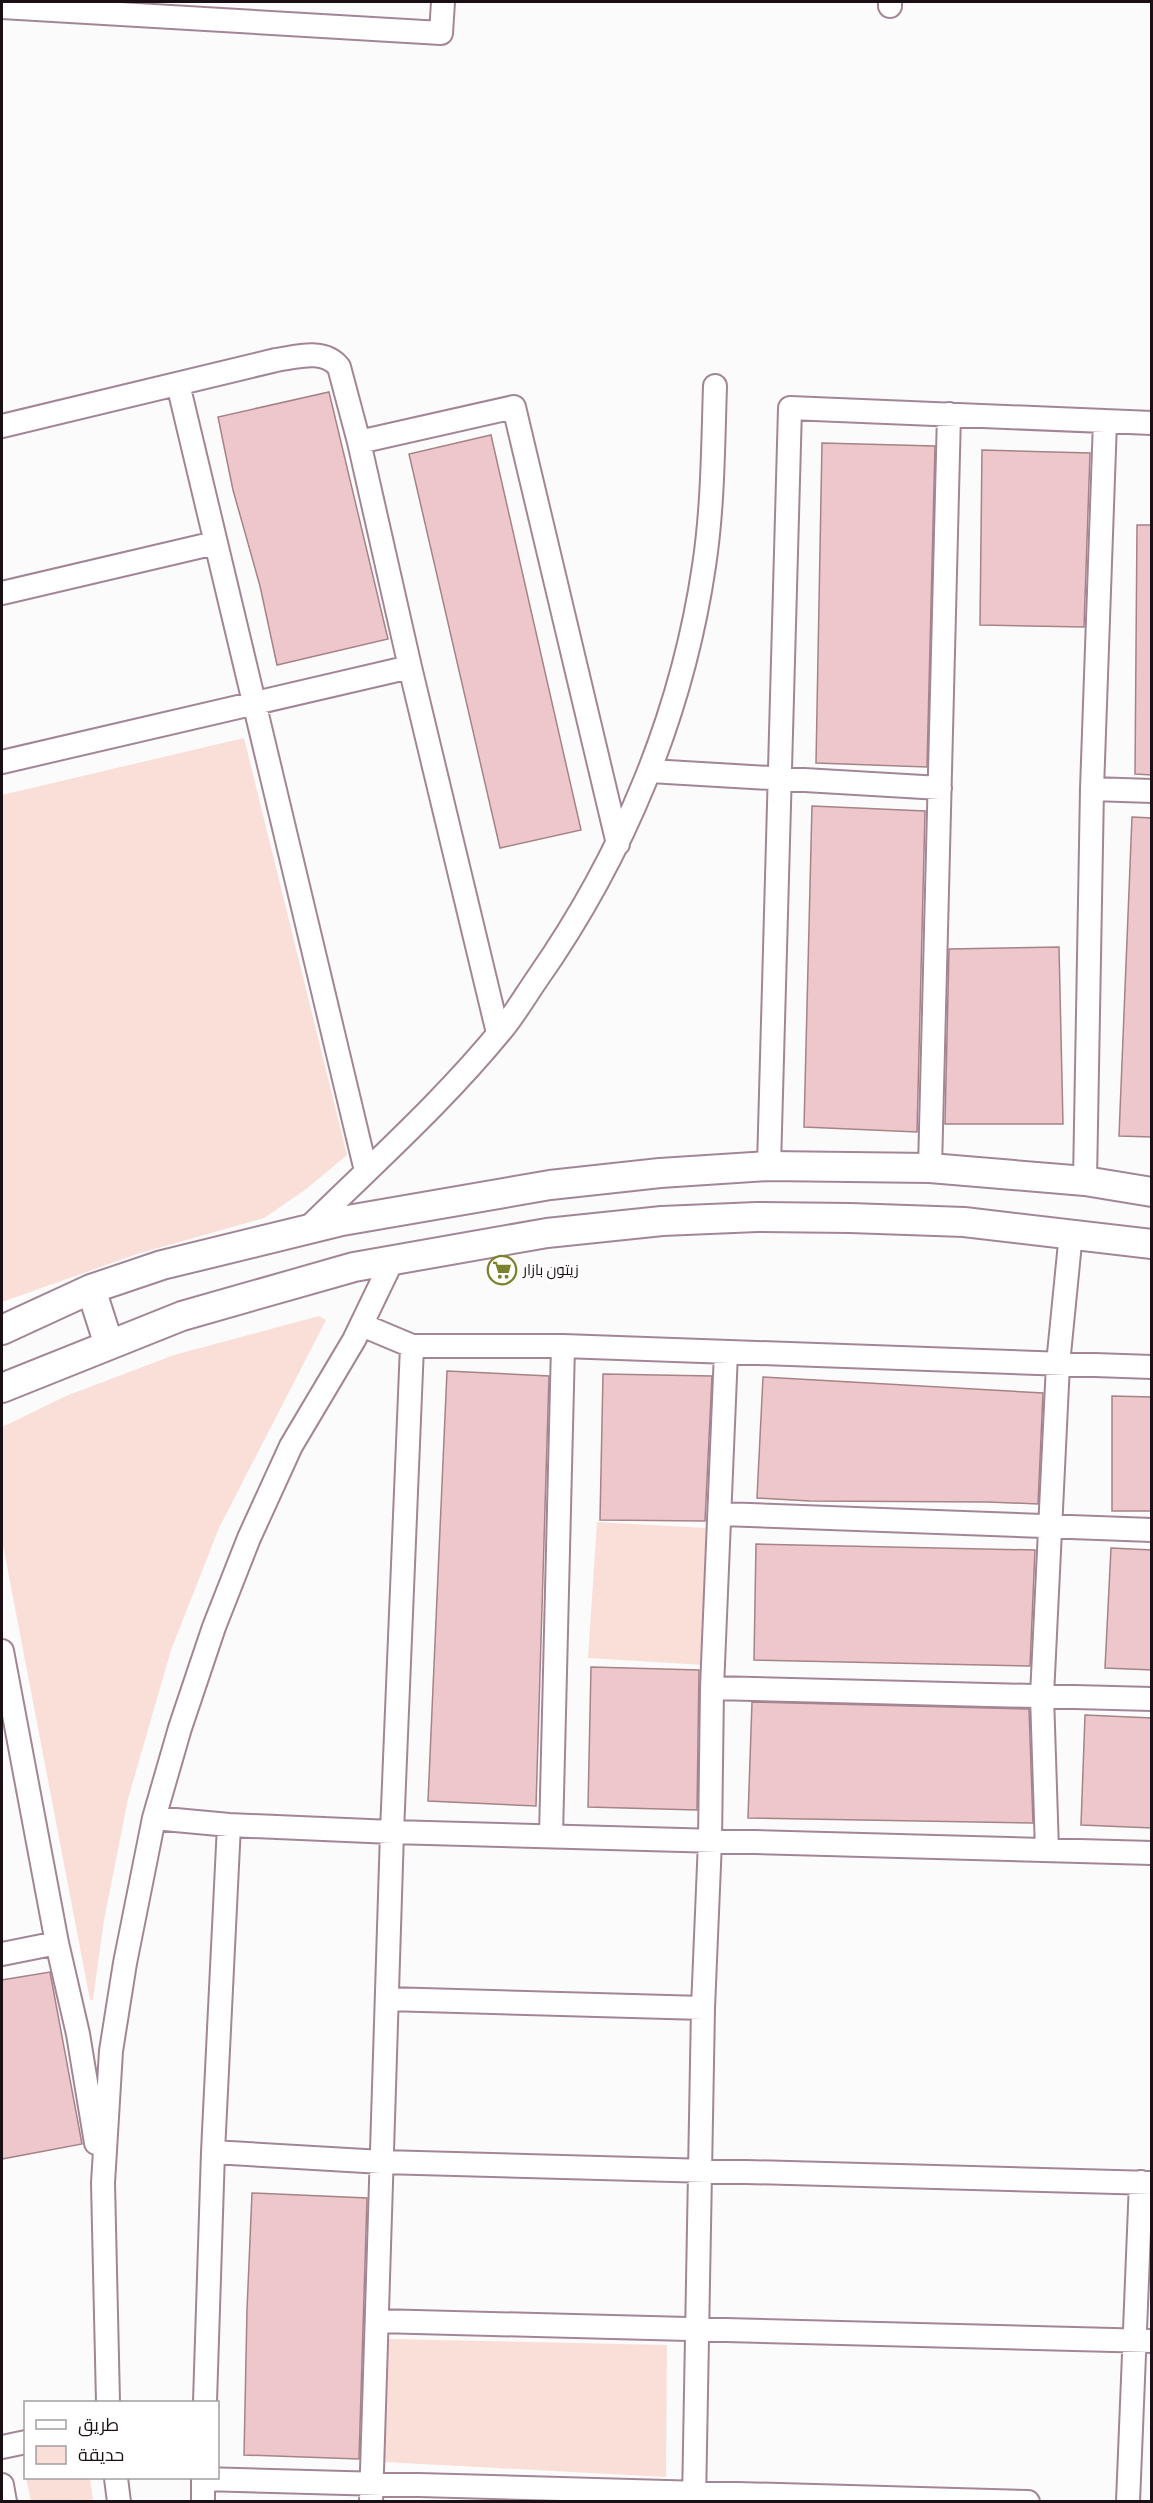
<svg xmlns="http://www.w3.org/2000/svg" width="1153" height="2503" font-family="'PT Sans Narrow',Cairo,sans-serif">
<rect width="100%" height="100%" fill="#fbfbfb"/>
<path fill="#fadfd8" d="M244 738 347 1155 305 1190 264 1218 137 1254 2 1302V795Z
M319 1316 326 1320 219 1528 171 1650 128 1799 104 1920 93 2000H90L2 1540V1427L66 1396 174 1355Z
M597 1522 707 1528 704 1665 588 1658Z
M388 2339 667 2345 666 2477 384 2462Z
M26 2478H90L93 2501H31Z"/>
<path fill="#eec7cc" stroke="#a58387" stroke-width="1.5" d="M329 392 388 639 277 665 260 586 233 490 218 417Z
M491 435 581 830 500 848 409 454Z
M822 443 935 446 927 767 816 763Z
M982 450 1090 453 1084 627 980 625Z
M1137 525H1152V775L1135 774Z
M812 806 925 811 917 1132 804 1127Z
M1132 817 1152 818V1137L1119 1136Z
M1059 947 1063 1124H945L949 949Z
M447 1371 549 1376 536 1806 428 1801Z
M603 1374 712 1376 705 1521 600 1520Z
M763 1377 1043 1393 1038 1504 988 1502 810 1501 757 1498Z
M1112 1396 1152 1397V1511H1112Z
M756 1544 1035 1550 1030 1666 754 1660Z
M1111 1548 1152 1550V1670L1105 1668Z
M591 1667 699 1670 697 1810 588 1807Z
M752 1702 1029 1709 1033 1823 748 1818Z
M1085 1715 1152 1718V1828L1081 1825Z
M50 1972 82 2144 2 2159V1980Z
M252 2193 367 2198 359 2459 244 2455 247 2310Z"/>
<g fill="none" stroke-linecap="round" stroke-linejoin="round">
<g stroke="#a38696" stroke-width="26">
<path id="minor" d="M890 6V2
M2 7 441 33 443 2
M178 384 366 1171
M2 426 276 360C297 357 324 348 339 367L359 442 410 667 498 1033
M359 442 514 407 618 844
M2 593 215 543
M2 762 410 667
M650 771 940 788
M1092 789 1152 791
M769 1166 790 408 1152 423
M930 1168 949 414
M1085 1181 1092 789 1105 421
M306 1230C373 1164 445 1100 504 1027 516 1012 526 995 537 979 623 856 682 715 704 566 713 507 713 446 715 386
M362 1325 412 1346H563L1152 1367
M721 1514 1152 1530
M2 1651 57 1943 78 2034 96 2143
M712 1688 1152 1699
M154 1818 229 1825 392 1832 1152 1853
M551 1835 563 1346
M1047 1850 1042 1696 1058 1364 1071 1233
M2 1954 57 1943
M387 1999 703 2008
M213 2152 382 2162 1152 2183
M378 2321 1152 2341
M108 2402 103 2183 111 2051 125 1963 154 1818 180 1728 214 1627 249 1538 291 1446 354 1340 392 1261
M205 2402 213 2152 229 1825
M2 2447 26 2442
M116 2478 119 2502
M203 2479 1028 2502
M2 2485 5 2502
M203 2502V2478
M371 2502 392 1832 412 1346
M694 2502 703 2008 710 1841 712 1688 726 1352
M1128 2502 1141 2182"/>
</g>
<g stroke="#a38696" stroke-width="32">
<path id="tertiary" d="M91 1289 109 1345
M2 1330 91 1289 162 1265 342 1221 550 1185 660 1173 769 1166 930 1168 1085 1181 1152 1192
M2 1388 182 1316 354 1267 547 1233 662 1221 757 1217 850 1218 964 1222 1152 1244"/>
</g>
<use href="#minor" stroke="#fff" stroke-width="22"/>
<use href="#tertiary" stroke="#fff" stroke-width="28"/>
</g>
<defs>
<g id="supermarket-ring" transform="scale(1.5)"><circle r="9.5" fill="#fff" stroke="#7c812c" stroke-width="1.5"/><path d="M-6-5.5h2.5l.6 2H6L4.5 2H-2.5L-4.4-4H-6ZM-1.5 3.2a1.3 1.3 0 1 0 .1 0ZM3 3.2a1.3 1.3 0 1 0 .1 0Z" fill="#7c812c"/></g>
</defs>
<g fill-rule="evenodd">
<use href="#supermarket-ring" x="502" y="1270"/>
</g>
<g text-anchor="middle" stroke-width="4.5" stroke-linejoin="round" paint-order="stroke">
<g font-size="15" fill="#1a0f15" stroke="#fff" text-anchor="start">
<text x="523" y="1275">زيتون بازار</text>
</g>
</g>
<rect width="1153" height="2503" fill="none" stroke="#1a0f15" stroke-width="6"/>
<rect x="24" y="2401" width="195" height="78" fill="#ffffff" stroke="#a39fa1" stroke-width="1.5"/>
<rect x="36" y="2420" width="30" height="9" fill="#ffffff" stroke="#a39fa1" stroke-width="1.5"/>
<text x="78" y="2431" font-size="18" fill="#1a0f15">طريق</text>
<rect x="36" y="2446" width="30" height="18" fill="#fadfd8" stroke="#a39fa1" stroke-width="1.5"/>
<text x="78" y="2461" font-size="18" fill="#1a0f15">حديقة</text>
</svg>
